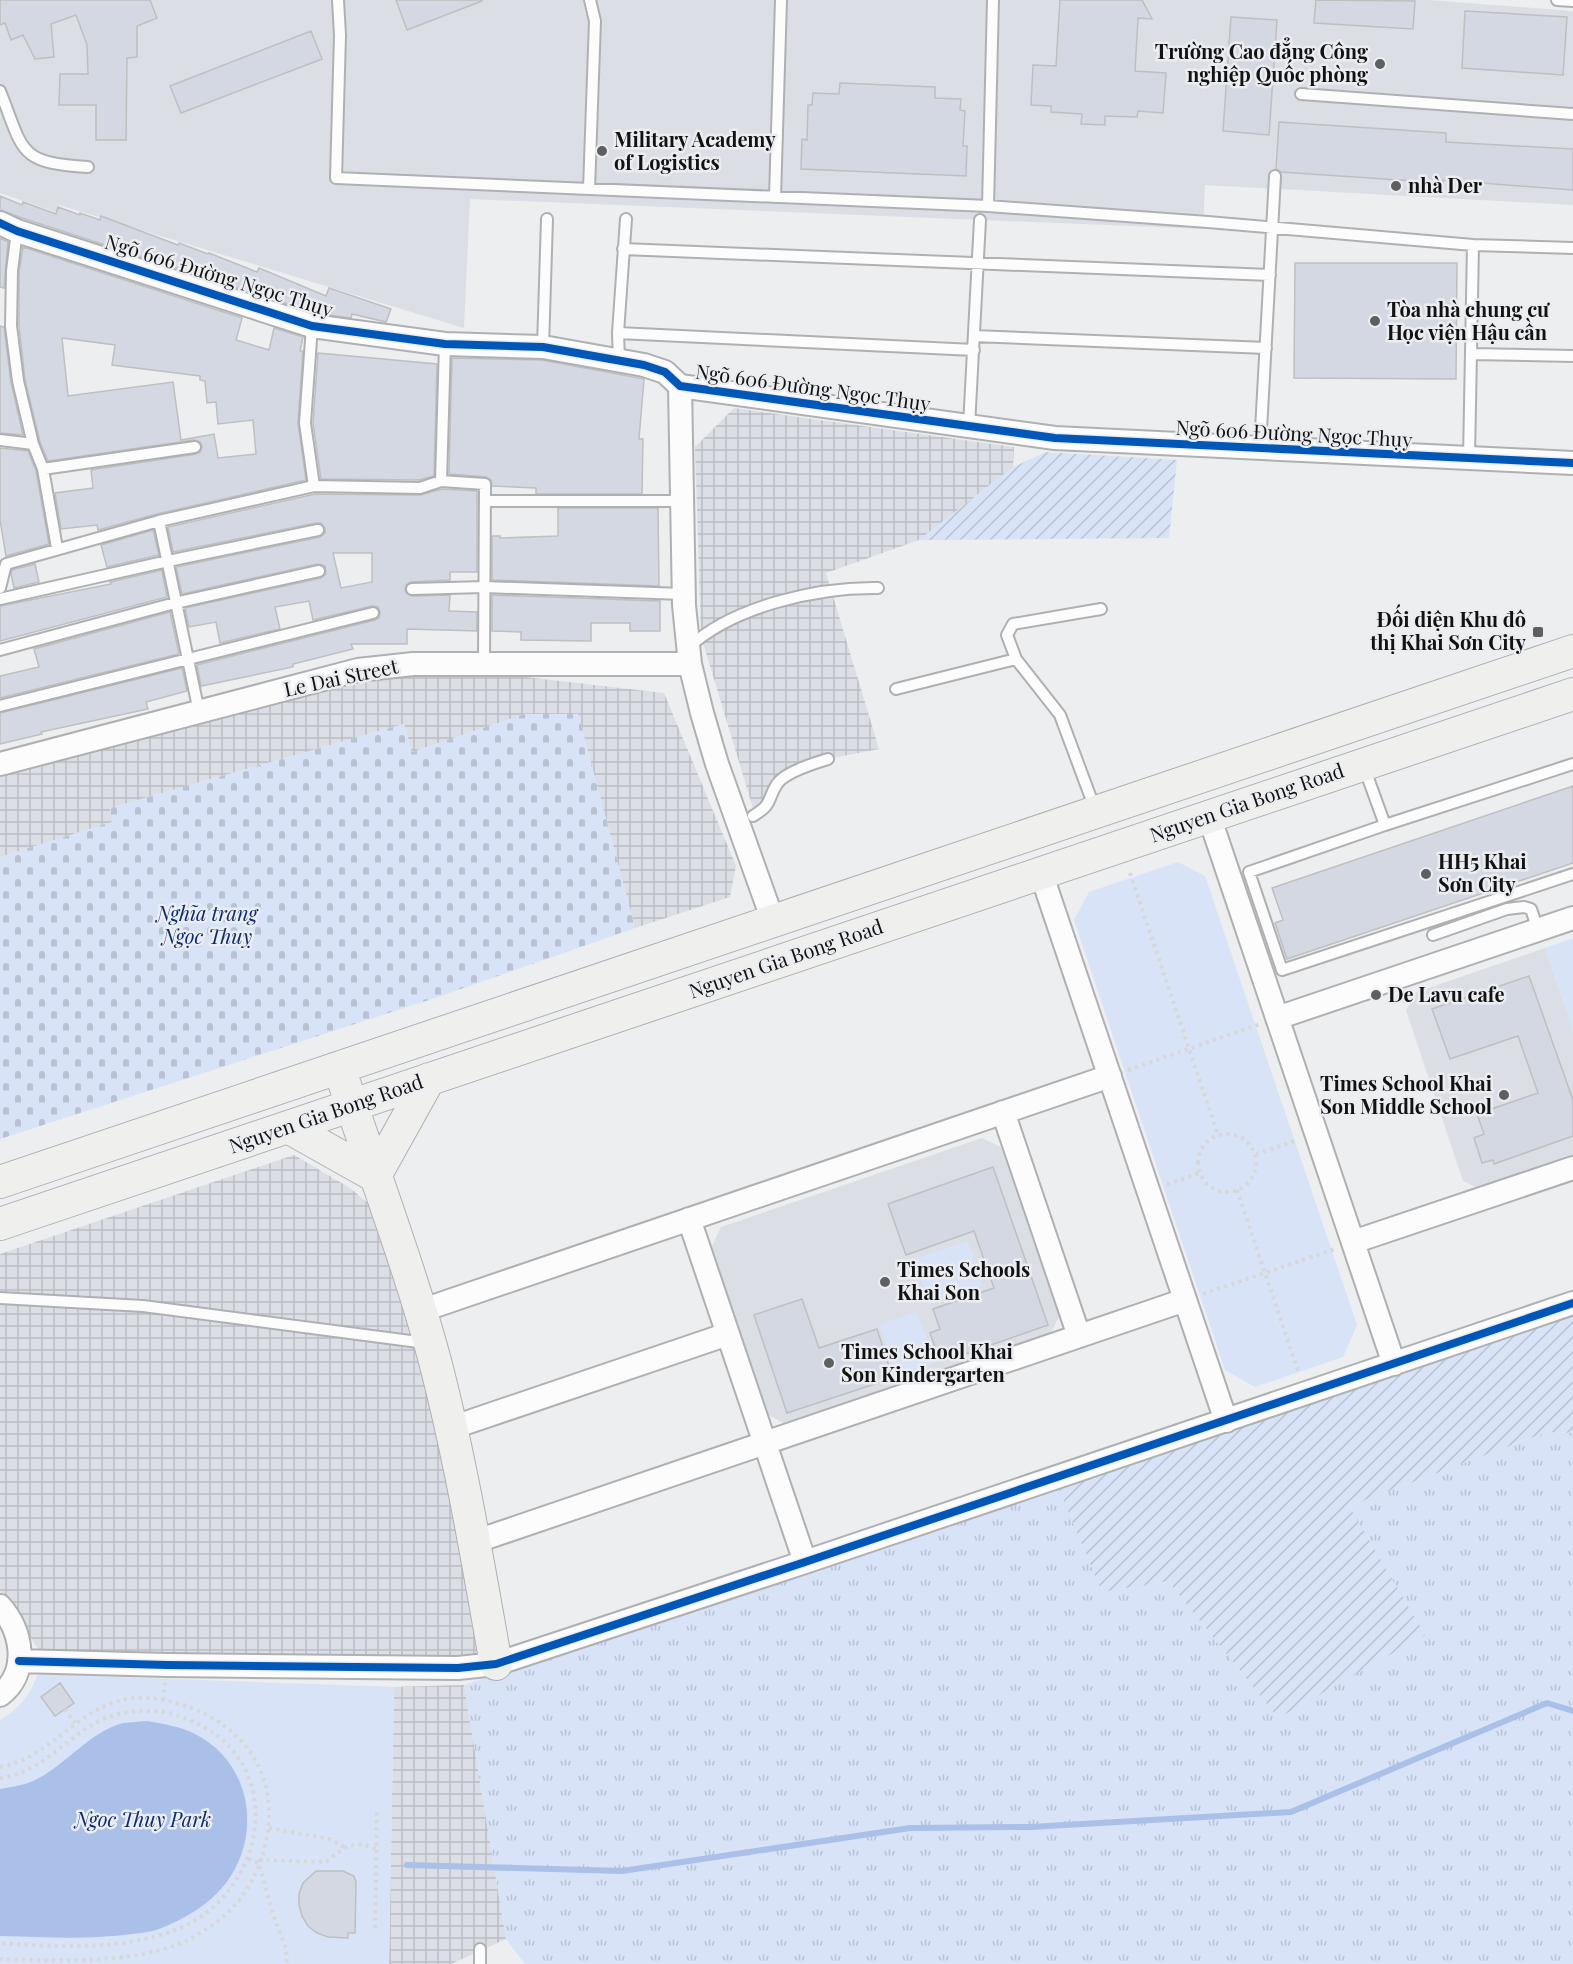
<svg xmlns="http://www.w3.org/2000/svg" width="1573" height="1964" font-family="'Playfair Display',serif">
<defs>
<pattern id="industrial-grid" width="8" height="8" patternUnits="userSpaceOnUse" patternTransform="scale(1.5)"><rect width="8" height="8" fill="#dbdee5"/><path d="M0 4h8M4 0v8" fill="none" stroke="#bbbdc4"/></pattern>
<pattern id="grass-tufts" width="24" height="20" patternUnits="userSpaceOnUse" patternTransform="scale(1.5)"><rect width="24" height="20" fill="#d8e3f7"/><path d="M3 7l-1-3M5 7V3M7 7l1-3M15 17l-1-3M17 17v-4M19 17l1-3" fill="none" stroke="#b8c2d3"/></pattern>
<pattern id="cemetery-stones" width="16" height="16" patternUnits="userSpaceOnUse" patternTransform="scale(1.5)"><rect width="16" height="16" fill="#d8e3f7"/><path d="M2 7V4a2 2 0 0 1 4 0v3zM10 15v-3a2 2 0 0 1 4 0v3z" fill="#b8c2d3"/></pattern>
<pattern id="garden-furrows" width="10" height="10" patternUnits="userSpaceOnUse" patternTransform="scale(1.5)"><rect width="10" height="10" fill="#d8e3f7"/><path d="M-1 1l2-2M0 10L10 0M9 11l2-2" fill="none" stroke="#b8c2d3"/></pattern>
</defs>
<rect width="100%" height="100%" fill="#eceef0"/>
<path fill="#dbdee5" d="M0 0H1428L1573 11V205L1205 185 1203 229 470 199 464 328 59 205 56 212 0 193Z
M1545 948 1573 1030V1160L1482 1190 1463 1181 1406 1010 1417 992Z
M982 1138 1001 1147 1059 1317 1049 1336 787 1425 767 1414 711 1248 721 1227Z"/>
<path fill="url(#industrial-grid)" d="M734 408 1014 447 1013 467 919 540 826 573 879 749 828 759 778 782 755 815 701 636 695 447Z
M413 664 664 693 736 866 730 897 635 928 578 714H525L412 752 404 724 110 808 113 822 0 857V766Z
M294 1155 350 1188 394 1225 496 1664 46 1661 0 1591V1254Z
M464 1685 506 1939 451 1964H389L394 1687Z"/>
<path fill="url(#grass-tufts)" d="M1547 1432 1573 1433V1964H525L506 1939 464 1685 1057 1485 1168 1581 1278 1718 1349 1506Z"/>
<path fill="url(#cemetery-stones)" d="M525 714H578L635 928 438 997 0 1139V857L112 822 110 808 404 724 412 752Z"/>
<path fill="#d8e3f7" d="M1178 862 1205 876 1357 1325 1343 1357 1255 1387 1225 1370 1074 920 1089 892Z
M1573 938V1030L1545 948Z
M968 1241 983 1286 929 1304 914 1259Z
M917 1311 935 1363 897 1376 879 1325Z
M38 1674 394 1687 389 1964H0V1720C19 1709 30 1695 38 1674Z"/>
<path fill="url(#garden-furrows)" d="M1046 452 1177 460 1169 538 919 540 1013 467Z
M1573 1308V1433L1547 1432 1349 1506 1425 1635 1278 1718 1168 1581 1102 1592 1057 1485Z"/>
<path fill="#aac0e9" d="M147 1721C163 1724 180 1726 195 1734 251 1762 263 1834 226 1883 210 1904 185 1919 159 1929 151 1932 141 1933 132 1934 89 1940 44 1937 0 1936V1789C9 1787 19 1786 28 1783 63 1770 86 1733 123 1723 131 1722 139 1722 147 1721Z"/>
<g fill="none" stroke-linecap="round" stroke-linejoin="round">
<path stroke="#aac0e9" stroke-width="6" d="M407 1865 622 1871 910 1828 1031 1827 1291 1812 1547 1703 1573 1711"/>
</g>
<path fill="#d3d8e3" stroke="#bebfc1" stroke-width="1.5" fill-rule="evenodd" d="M0 0H150L157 18 137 26V57L127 58 126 140H96V105H59L60 74H88L87 45 76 15 51 24 54 57 35 59 23 35 11 40 5 23 0 25Z
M396 0H482V1L407 30Z
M1060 0H1142L1152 19 1138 18 1135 71 1166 73 1163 113 1138 111 1137 117 1105 116V125L1081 124 1082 114 1051 112V106L1031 105 1033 65 1056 66Z
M1316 0 1415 1 1413 29 1314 23Z
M1465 11 1567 17 1563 75 1462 68Z
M1231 17 1277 20 1269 135 1223 131Z
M311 31 322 59 181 113 170 86Z
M840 83 935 87V98L961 99 960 110 965 111 963 146H967L966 176 801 169 802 139 807 140 808 105H812L813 93 839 94Z
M1279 122 1446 133V142L1573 149V190L1443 180V183L1281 172 1276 169Z
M0 196 22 205 23 202 56 214 58 207 80 215V213L100 220 101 216 178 245 179 243 208 254 209 253 257 272 259 268 326 296 329 288 391 309 386 322 352 314 351 318 315 313 22 218 0 210Z
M0 238 8 242 4 288 0 287Z
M23 247 242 318 236 340 269 350 274 328 303 337 300 351H303L298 423 306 480 157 514 98 530 97 525 61 529 55 493 93 488 91 470 196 454 200 452 202 447 200 442 194 440 48 461 40 442 25 380 19 326V272ZM62 338 115 345 112 365 200 376V380L205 381 207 403 216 402 218 424 253 420 256 454 218 458 214 434 181 440 173 382 68 396Z
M1295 263H1457L1456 379 1294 378Z
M0 326 4 327 11 382 23 435 0 433Z
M318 353 437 364 434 476 419 480 321 479 313 423Z
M452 358 542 360 644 379 639 439H643L642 494H536V488L492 486 491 480 486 477 449 474Z
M0 448 28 451 36 471 49 544 6 556 0 520Z
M442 489 477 491V572H450V580L411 582 406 585 405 590 406 593 412 596 450 595 449 611 477 612V631L407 629V644H351L353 649 293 664V667L201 686 197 665 375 620 379 618 380 612 378 607 372 606 313 620 309 601 275 607 280 629 220 643 216 622 189 627 185 608 321 578 326 574 325 566 317 564 182 594 176 567 320 537 325 533V528L321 523H316L173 552 168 527 315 494 420 495ZM333 553H372V582L341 588Z
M558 508H658L659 586 492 580V536H500V538L558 536Z
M153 530 159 555 107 567 101 545Z
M35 564 39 582 14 588 11 574 12 570Z
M162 570 167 597 0 641V606L111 584 110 582Z
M492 595 660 601V631H630V623H591V641L521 640V632L492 631Z
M170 612 179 654 0 698V676L39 667 34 649Z
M182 668 187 691 146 702 148 709 41 732 42 734 0 744V713Z
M1573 786V863L1287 959 1275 923 1283 920 1272 888Z
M1529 976 1573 1100V1136L1494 1164 1493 1160 1482 1163 1474 1138 1484 1134 1477 1114 1538 1093 1518 1036 1450 1059 1432 1009Z
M993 1167 1048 1325 951 1359 949 1354 939 1358 930 1333 940 1329 933 1309 994 1288 974 1231 906 1255 888 1204Z
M802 1299 819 1348 877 1329 893 1378 787 1413 754 1315Z
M60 1683 74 1703 55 1716 41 1697Z
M316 1871H343L354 1876 356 1882 355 1933H348V1938L328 1937 317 1933 308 1926 302 1916 299 1905V1894L303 1883Z"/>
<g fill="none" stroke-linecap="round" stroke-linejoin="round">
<g stroke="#afb0b2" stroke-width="14">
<path id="lane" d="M338 0 340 35 336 178 988 206 1208 222 1473 245 1573 248
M1557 0 1573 1
M0 91C24 151 17 163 88 167
M1301 94 1573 114
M589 189 595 21 590 0
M775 197 781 0
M988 206 993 0
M17 231 12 271 11 326 18 381 33 444 43 469 57 548
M623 249 1270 275
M312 326 305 423 314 486
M618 333 974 350
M974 336 1266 348
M543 347 547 219
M1471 354 1573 356
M619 360 618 333 626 219
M969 426 980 220
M0 440 33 444
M1260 448 1275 176
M1469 458 1473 245
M43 469 195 447
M441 481 445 344
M486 501H681
M159 521 199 712
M0 588 6 564 159 521 314 486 420 488 441 481 485 484 484 664
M412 589 484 587 683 594
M0 599 168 561 318 530
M688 648C733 606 818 587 878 588
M0 650 175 603 319 571
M896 689 1016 659
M0 706 373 613
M1364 767 1385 825 1573 764
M1095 809 1060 715 1016 659 1007 635 1013 624 1101 609
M753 816C774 803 766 801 777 784 785 772 815 763 828 759
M1385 825 1249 872 1282 970 1573 874
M1433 935 1507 909 1524 907 1531 909 1538 930
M0 1298 143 1306 426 1343
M480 1964V1949"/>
</g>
<g stroke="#afb0b2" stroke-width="26">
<path id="street" d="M0 223 17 231 312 326 445 344 543 347 644 365 665 372 680 386 1055 438 1573 463
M680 386 684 605 690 664 702 713 717 764 773 921
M0 764 358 670 413 664H690
M1209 816 1394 1364
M1041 873 1226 1421
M1277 1018 1573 918
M1003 1112 1079 1336
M689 1219 805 1562
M1353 1242 1573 1168
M420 1311 1110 1076
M451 1428 728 1334
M474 1542 1185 1300
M0 1606C22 1631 30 1672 0 1695
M19 1661 167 1665 458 1668 496 1664 805 1562 1573 1303"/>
</g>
<g stroke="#afb0b2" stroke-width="34">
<path id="secondary" d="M345 1085C375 1177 410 1268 435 1361 461 1461 478 1563 496 1664
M288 1127 375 1176 429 1079
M0 1182 1573 651
M0 1224 1573 694"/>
</g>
<path stroke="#d7d7d7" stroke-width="4" stroke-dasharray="3 4.5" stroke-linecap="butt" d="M1130 873 1218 1135
M1128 1070 1260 1024
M1198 1163a29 29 0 1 1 58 0a29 29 0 1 1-58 0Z
M1256 1154 1298 1140
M1167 1184 1200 1173
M1237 1190 1299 1374
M1203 1294 1335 1249
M163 1700 165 1683
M65 1709 75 1723
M0 1767C53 1758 81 1701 136 1698 163 1697 191 1705 214 1719 279 1758 283 1833 244 1894 230 1914 206 1931 184 1942 132 1964 57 1961 0 1959
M0 1778C41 1774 66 1737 101 1720 119 1712 136 1710 154 1711 170 1711 188 1719 202 1726 288 1772 263 1893 180 1928 125 1951 58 1947 0 1943
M269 1828 330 1839 344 1847
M248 1859 259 1863 272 1912 286 1948 287 1964
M259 1860 326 1862 347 1846 363 1844 376 1849
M375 1928 377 1810"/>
<use href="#lane" stroke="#fcfcfd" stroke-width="10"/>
<use href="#street" stroke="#fcfcfd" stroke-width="22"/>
<use href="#secondary" stroke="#efefed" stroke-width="32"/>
<g stroke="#ebedf1" stroke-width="11">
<path id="cycleway" d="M0 223 17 231 312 326 445 344 543 347 644 365 665 372 680 386 1055 438 1573 463
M19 1661 167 1665 458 1668 496 1664 805 1562 1573 1303"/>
</g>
<use href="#cycleway" stroke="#0057b8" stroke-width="8"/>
</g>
<g fill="#5e5f60" stroke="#ebedf1" stroke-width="2">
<circle cx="1380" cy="64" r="6"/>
<circle cx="602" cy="151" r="6"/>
<circle cx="1396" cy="186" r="6"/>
<circle cx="1375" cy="321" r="6"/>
<rect x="1532" y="626" width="12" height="12" rx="3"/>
<circle cx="1426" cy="874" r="6"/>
<circle cx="1376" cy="995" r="6"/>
<circle cx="1504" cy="1095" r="6"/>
<circle cx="885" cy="1282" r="6"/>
<circle cx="829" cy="1363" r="6"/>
</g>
<g text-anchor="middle" stroke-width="5" stroke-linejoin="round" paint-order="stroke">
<g font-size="20" font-weight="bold" fill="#111213" stroke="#ebedf1" text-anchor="start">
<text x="1368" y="59" text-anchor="end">Trường Cao đẳng Công<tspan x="1368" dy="23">nghiệp Quốc phòng</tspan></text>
<text x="614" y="147">Military Academy<tspan x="614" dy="23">of Logistics</tspan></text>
<text x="1408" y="193">nhà Der</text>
<text x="1387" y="317">Tòa nhà chung cư<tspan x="1387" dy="23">Học viện Hậu cần</tspan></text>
<text x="1526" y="627" text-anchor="end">Đối diện Khu đô<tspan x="1526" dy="23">thị Khai Sơn City</tspan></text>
<text x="1438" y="869">HH5 Khai<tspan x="1438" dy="23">Sơn City</tspan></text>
<text x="1388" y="1002">De Lavu cafe</text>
<text x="1492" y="1091" text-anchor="end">Times School Khai<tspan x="1492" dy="23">Son Middle School</tspan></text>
<text x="897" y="1277">Times Schools<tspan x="897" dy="23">Khai Son</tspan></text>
<text x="841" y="1359">Times School Khai<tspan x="841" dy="23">Son Kindergarten</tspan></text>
</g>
<g font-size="20" fill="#111213" stroke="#ebedf1">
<text transform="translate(219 276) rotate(17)" y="7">Ngõ 606 Đường Ngọc Thụy</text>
<text transform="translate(813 388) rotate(8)" y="7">Ngõ 606 Đường Ngọc Thụy</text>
<text transform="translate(1294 434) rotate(3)" y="7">Ngõ 606 Đường Ngọc Thụy</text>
<text transform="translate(341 678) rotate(-12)" y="7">Le Dai Street</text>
<text transform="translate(1247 803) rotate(-19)" y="7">Nguyen Gia Bong Road</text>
<text transform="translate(786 959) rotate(-19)" y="7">Nguyen Gia Bong Road</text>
<text transform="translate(326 1114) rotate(-19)" y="7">Nguyen Gia Bong Road</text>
</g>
<g font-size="20" font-style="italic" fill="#0c2c6f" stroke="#ebedf1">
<text x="207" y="921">Nghĩa trang<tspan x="207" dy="23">Ngọc Thuỵ</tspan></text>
<text x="143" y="1827">Ngoc Thuy Park</text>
</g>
</g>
</svg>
